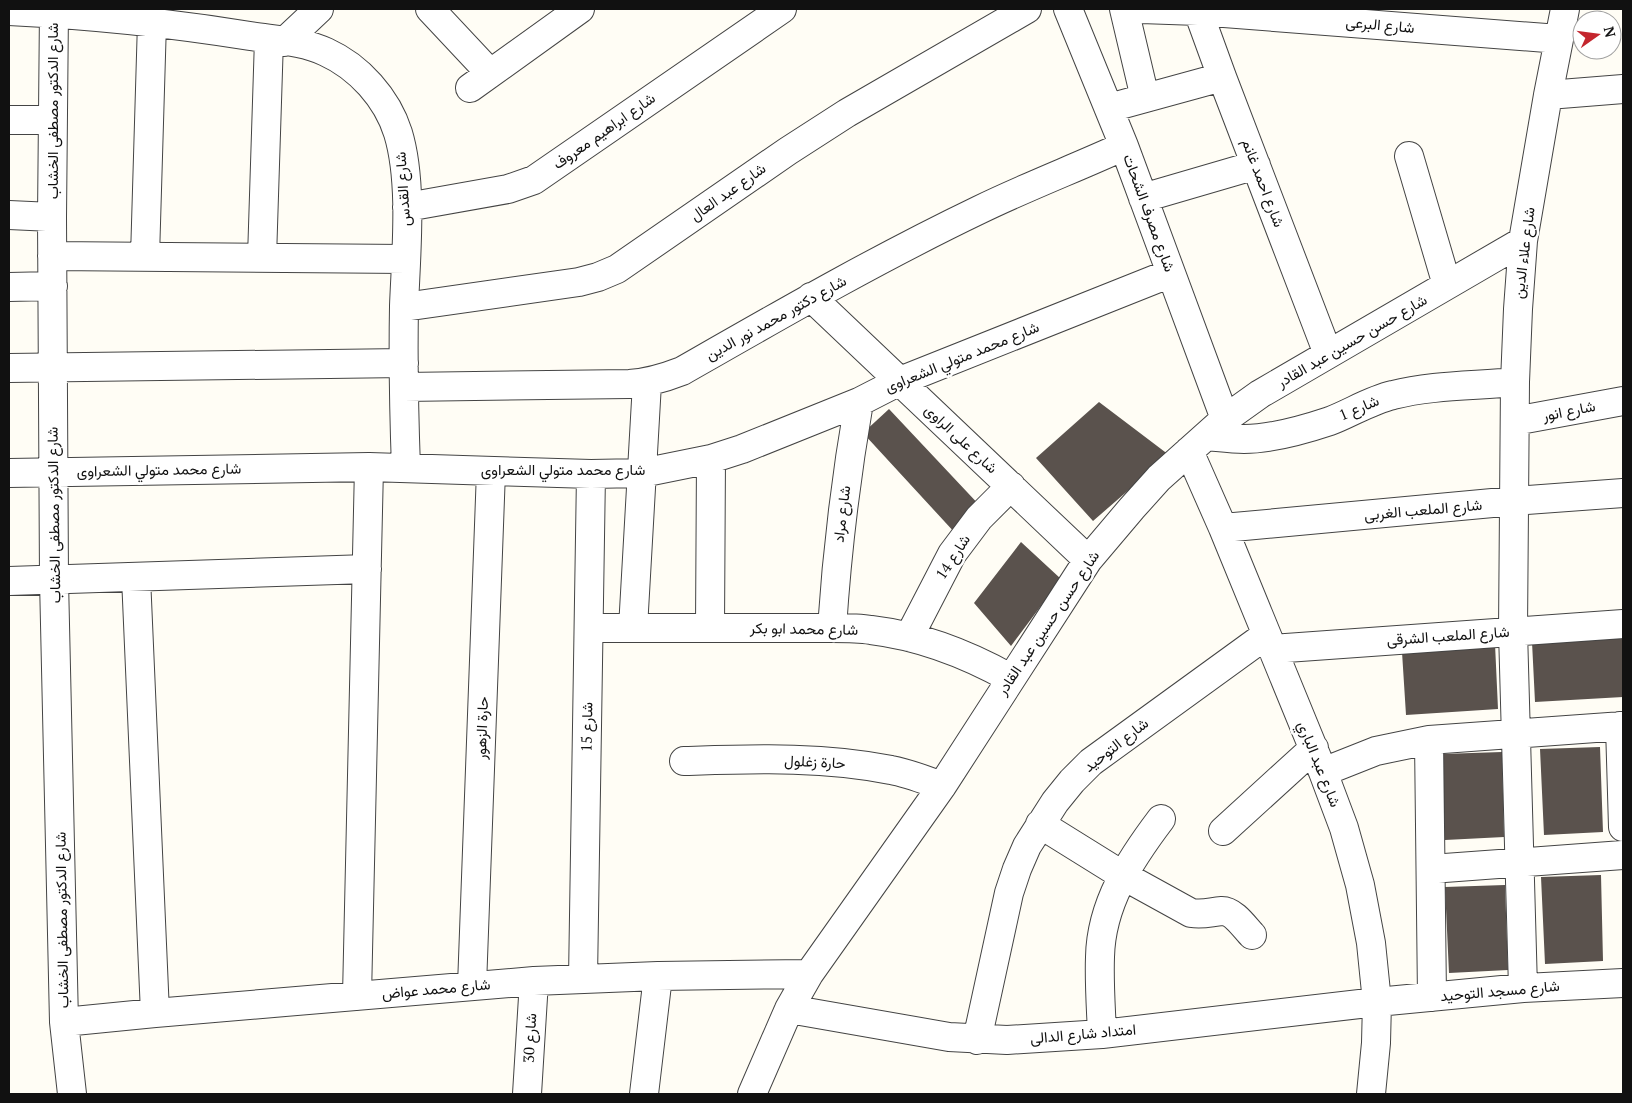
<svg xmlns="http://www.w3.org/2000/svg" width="1632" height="1103" font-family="'PT Serif',Vazirmatn,serif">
<rect width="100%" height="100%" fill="#fffdf5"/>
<path fill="#5a524d" d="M1099 402 1169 455 1093 521 1036 458Z
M889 409 983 509 956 534 863 433Z
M1021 542 1061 579 1011 646 974 603Z
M1623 634V697L1535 702 1532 642Z
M1495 644 1498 709 1406 715 1402 652Z
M1600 747 1603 832 1544 835 1540 749Z
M1502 752 1504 837 1445 840 1442 754Z
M1601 875 1603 961 1545 964 1541 877Z
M1505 885 1508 970 1449 973 1445 887Z"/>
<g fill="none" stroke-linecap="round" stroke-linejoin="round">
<g stroke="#444" stroke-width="30">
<path id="minor" d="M54 9 52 217 54 580 64 1022 72 1094
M430 9 490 73
M1068 9 1124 146 1225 419
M1124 9 1145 98
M1141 9 1198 11 1559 39
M9 11C90 15 170 23 250 36 275 40 303 41 326 52 359 67 387 98 398 133 413 182 406 254 404 306 403 360 404 414 406 468
M1198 11 1222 77 1328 354
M284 42 319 9
M470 88 580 9
M1548 95 1623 89
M1109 108 1222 77
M9 120H52
M1409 156 1447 285
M1143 198 1256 165
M407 207 508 189 534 180 782 9
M9 215 52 217
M52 256 406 259
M145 257 152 22
M262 258 269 39
M9 287 53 286
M811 297 1088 560
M404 307 579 282 598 277 617 269 788 151 847 113 1027 9
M9 368 404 363
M404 387 629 384C648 383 664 378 682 371 780 315 877 259 979 210 1026 187 1076 168 1124 146
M1515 421 1623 401
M1206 436C1218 437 1231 439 1244 439 1272 439 1303 430 1330 421 1351 413 1371 400 1393 395 1432 385 1475 386 1515 382
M1189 451 1223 528 1323 772 1344 828 1360 885 1371 943 1377 1002 1376 1043 1371 1094
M9 473 369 467 591 474 642 473 711 459 742 449 859 402 900 381 1171 273
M1223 528 1514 501 1623 493
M136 577 155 1013
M9 581 367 569
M589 628H832C845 628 859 628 871 630 921 636 967 654 1010 678
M633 628 647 383
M710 628 711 459
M832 628C837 551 846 477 859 402
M909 637 952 554 979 518 1011 486
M1272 649 1623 624
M1620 726 1623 827
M1429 740 1432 997
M684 761C753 759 823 756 891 770 908 773 925 780 942 786
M1323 772 1376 751 1429 740 1623 726
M1040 824 1122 875 1191 913C1204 915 1210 912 1222 911 1234 911 1245 928 1252 935
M1223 831 1314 748
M1431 869 1623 855
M583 979 591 474
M472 986 491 471
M1523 988 1513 631 1515 382 1518 309 1523 241 1548 95 1565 9
M357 996 369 467
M789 1009 949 1037 1007 1040 1102 1034 1377 1002 1523 988 1623 983
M64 1022 155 1013 534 981 658 976 809 974
M1102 1034C1101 1008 1099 983 1100 957 1101 904 1130 860 1161 819
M977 1040 1009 893 1017 869 1027 846 1055 802 1072 781 1091 762 1266 635
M527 1094 534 981
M644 1094 658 976
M752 1094 789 1009 809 974 942 786 1088 560 1132 508 1159 478 1225 419 1260 394 1523 241"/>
</g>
<use href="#minor" stroke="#fff" stroke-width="28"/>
</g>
<g text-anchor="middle" stroke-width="5" stroke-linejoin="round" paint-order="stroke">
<g font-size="15" fill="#111" stroke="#fff">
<text transform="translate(1380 25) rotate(5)" y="5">شارع البرعى</text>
<text transform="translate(53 111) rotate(-90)" y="5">شارع الدكتور مصطفى الخشاب</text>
<text transform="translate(604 131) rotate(-35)" y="5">شارع ابراهيم معروف</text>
<text transform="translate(1263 183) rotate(69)" y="5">شارع احمد غانم</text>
<text transform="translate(403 189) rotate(-94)" y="5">شارع القدس</text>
<text transform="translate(728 192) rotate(-35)" y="5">شارع عبد العال</text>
<text transform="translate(1149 213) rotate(70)" y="5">شارع مصرف الشحات</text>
<text transform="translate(1524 253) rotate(-83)" y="5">شارع علاء الدين</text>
<text transform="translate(776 318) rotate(-29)" y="5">شارع دكتور محمد نور الدين</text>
<text transform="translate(1352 341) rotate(-30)" y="5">شارع حسن حسين عبد القادر</text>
<text transform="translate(962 357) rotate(-22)" y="5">شارع محمد متولي الشعراوى</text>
<text transform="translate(1359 408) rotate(-23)" y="5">شارع 1</text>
<text transform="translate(1569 411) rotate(-11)" y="5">شارع انور</text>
<text transform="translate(961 439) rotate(43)" y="5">شارع على الراوى</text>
<text transform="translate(159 470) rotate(-1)" y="5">شارع محمد متولي الشعراوى</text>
<text x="563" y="475">شارع محمد متولي الشعراوى</text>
<text transform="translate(1423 510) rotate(-5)" y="5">شارع الملعب الغربى</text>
<text transform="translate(842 514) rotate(-83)" y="5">شارع مراد</text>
<text transform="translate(54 515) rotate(-91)" y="5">شارع الدكتور مصطفى الخشاب</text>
<text transform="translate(953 557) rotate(-57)" y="5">شارع 14</text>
<text transform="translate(1048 623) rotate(-56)" y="5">شارع حسن حسين عبد القادر</text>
<text transform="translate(804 629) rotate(1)" y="5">شارع محمد ابو بكر</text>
<text transform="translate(1448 636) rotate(-4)" y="5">شارع الملعب الشرقى</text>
<text transform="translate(587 727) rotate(-89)" y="5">شارع 15</text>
<text transform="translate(482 728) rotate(-88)" y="5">حارة الزهور</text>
<text transform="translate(1116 745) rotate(-38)" y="5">شارع التوحيد</text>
<text transform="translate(815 762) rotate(3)" y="5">حارة زغلول</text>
<text transform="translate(1319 764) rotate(68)" y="5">شارع عبد الباري</text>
<text transform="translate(62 920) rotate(-91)" y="5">شارع الدكتور مصطفى الخشاب</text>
<text transform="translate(436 989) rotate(-5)" y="5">شارع محمد عواض</text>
<text transform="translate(1500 991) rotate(-5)" y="5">شارع مسجد التوحيد</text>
<text transform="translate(1083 1034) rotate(-5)" y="5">امتداد شارع الدالى</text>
<text transform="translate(530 1038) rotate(-87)" y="5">شارع 30</text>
</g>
</g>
<rect width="1632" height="1103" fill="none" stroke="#111111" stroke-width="20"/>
<g transform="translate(1597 35) rotate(76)"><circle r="24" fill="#ffffff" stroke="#a0a0a0"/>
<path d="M0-4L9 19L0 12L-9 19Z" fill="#c4262e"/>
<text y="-8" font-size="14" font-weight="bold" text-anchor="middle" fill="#111111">N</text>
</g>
</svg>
